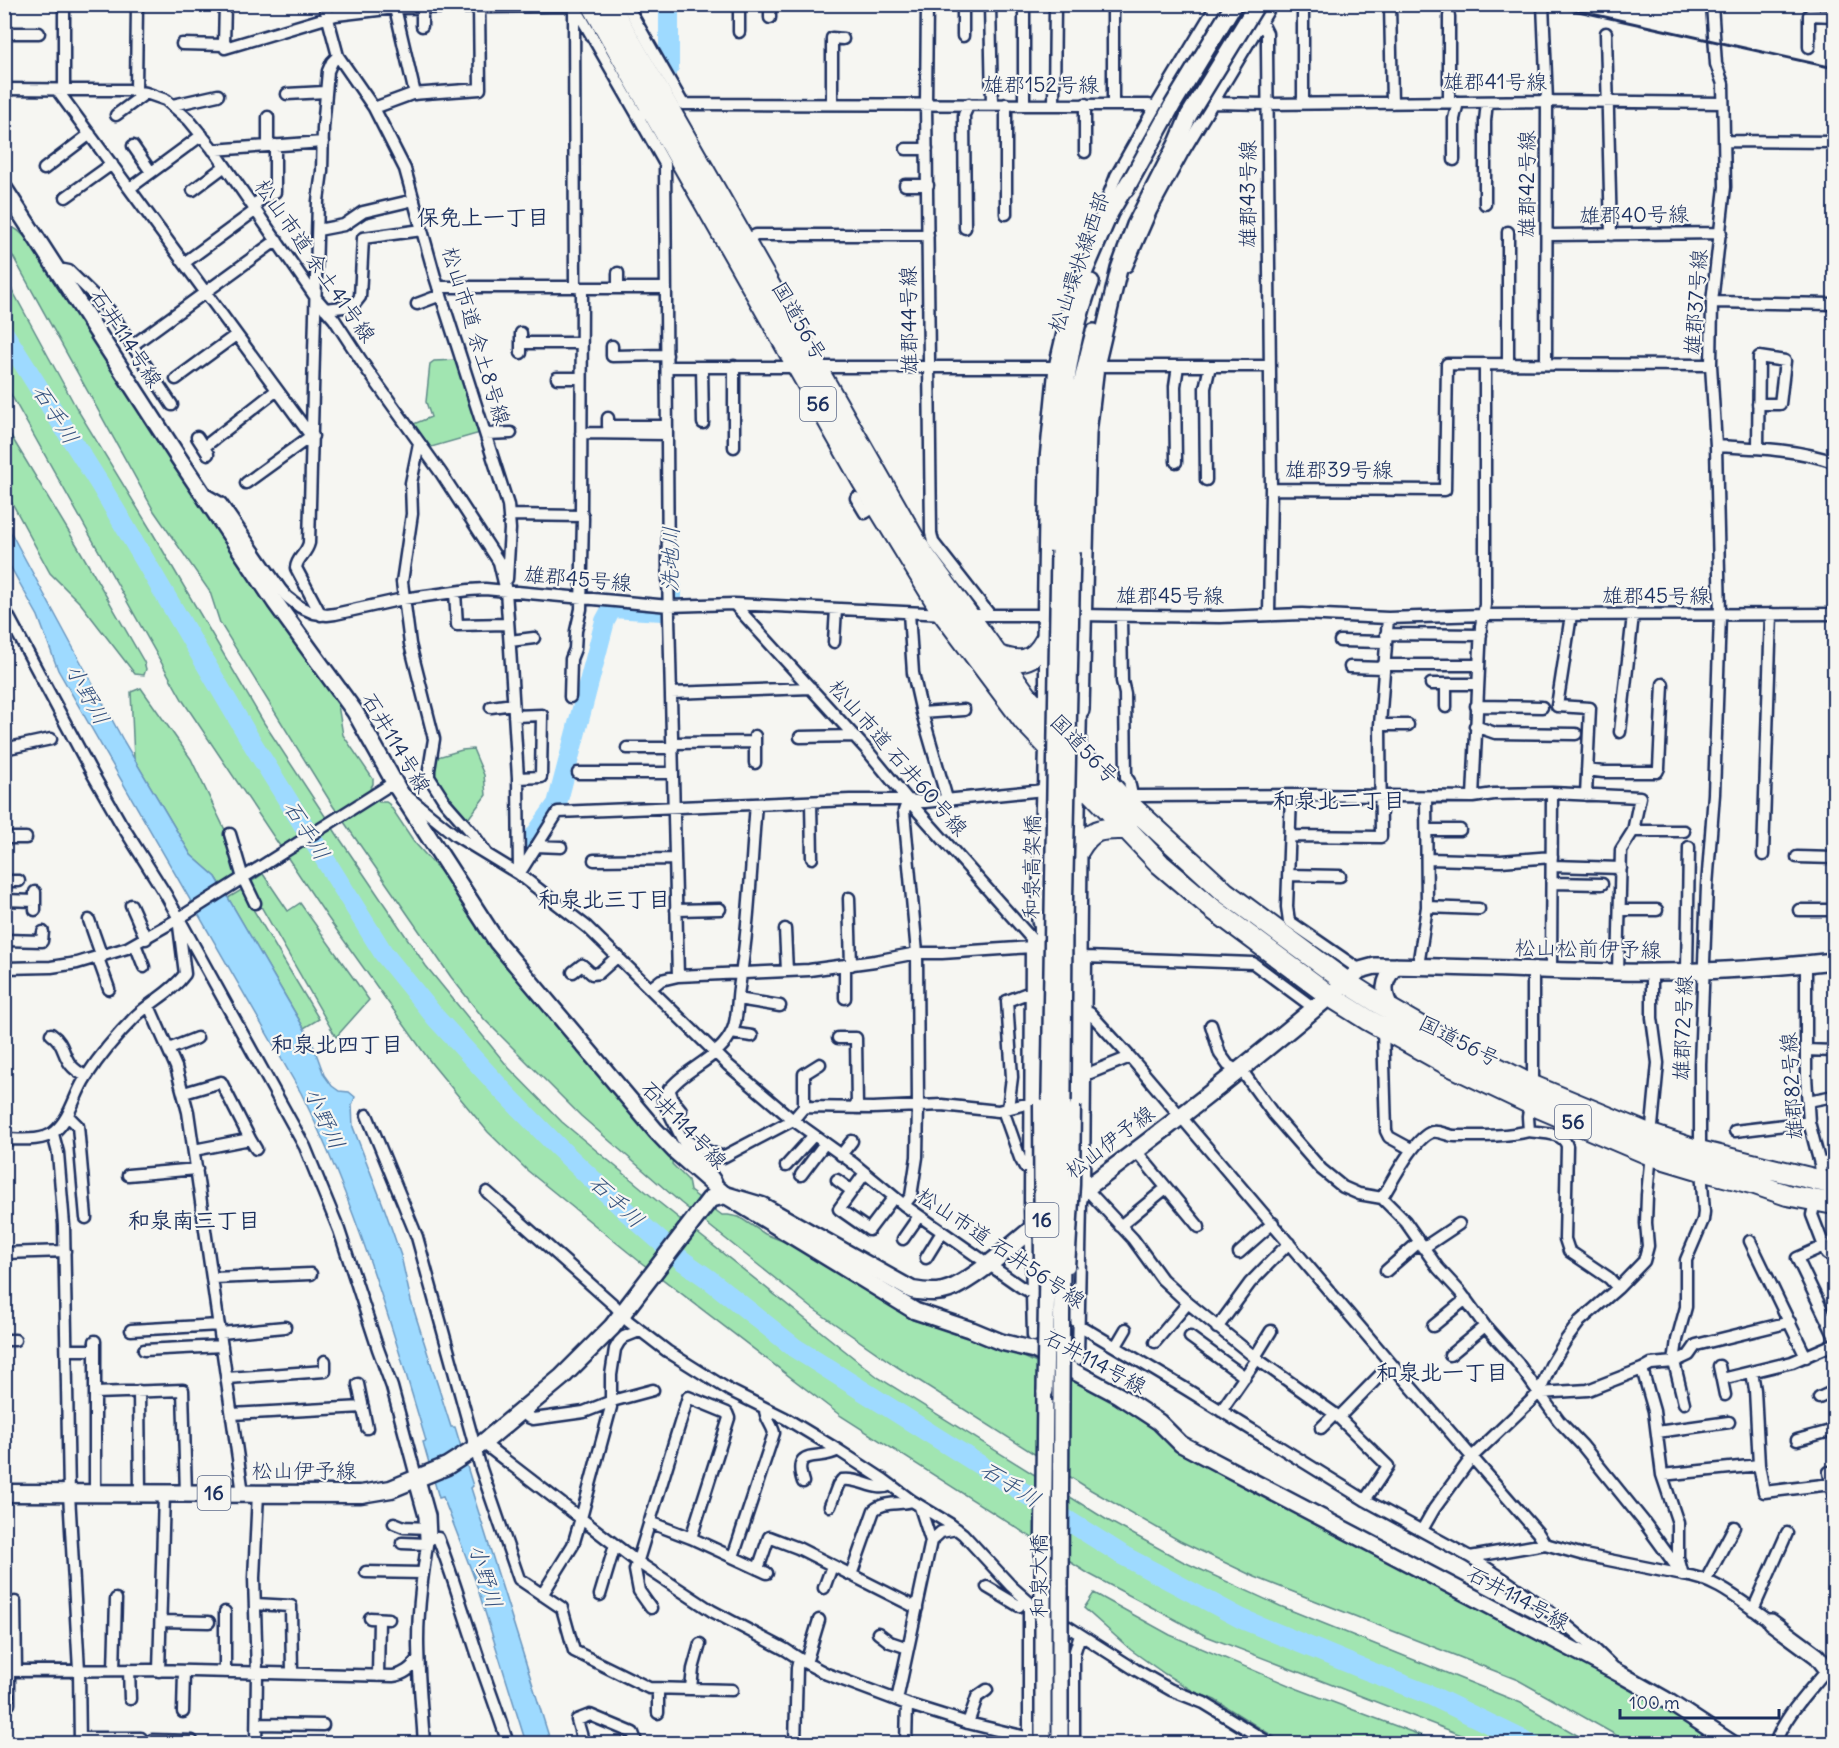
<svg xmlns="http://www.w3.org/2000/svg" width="1839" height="1748" font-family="Delius,'Klee One',sans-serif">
<rect width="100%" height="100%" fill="#f6f6f2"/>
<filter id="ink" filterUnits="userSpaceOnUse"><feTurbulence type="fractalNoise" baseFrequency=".0167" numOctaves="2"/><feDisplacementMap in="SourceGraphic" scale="12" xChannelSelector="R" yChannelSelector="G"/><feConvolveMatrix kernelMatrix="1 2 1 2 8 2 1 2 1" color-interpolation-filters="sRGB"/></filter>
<g filter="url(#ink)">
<path fill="#a1e5b1" stroke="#5e8a88" stroke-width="1.5" d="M4 224C14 226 20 232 27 239L249 576 337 699 343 735 373 779V784L370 789 379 802H386L389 804 415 843 442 873 477 925V929L489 944 646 1131 673 1159 672 1164 688 1180 690 1191 722 1215H728L739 1217 765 1234 790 1244 913 1320 957 1331 1026 1358 1090 1389 1655 1700 1723 1743H1630L1518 1680 1255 1577 1180 1541 1091 1490 896 1366 812 1308 681 1203 581 1116 484 1019 451 977 333 806 220 623 210 592 154 511 5 242Z
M4 275 77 409 152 532 264 723 340 839 426 966 509 1068 562 1122 656 1200 879 1378 1107 1520 1182 1561 1280 1606 1521 1703 1591 1743H1482L1206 1636 1089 1574 841 1416 639 1261 528 1171 488 1132 432 1064 328 918 183 701 5 384Z
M457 360 480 433 428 448 411 425 431 417 426 402 430 364 434 361Z
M5 426 78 547 144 662 146 669 144 675 135 674 81 604 50 573 5 490Z
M141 688 191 759 225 830 224 838 239 874 221 885 216 877 191 855 134 759 131 692Z
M473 749 484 775 486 795 465 823 447 800 431 772 434 758 462 750Z
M1106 795 1270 941 1257 933 1194 880Z
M263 874 288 911 300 903 369 1000 336 1037 251 889V882Z
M243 889 251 906 319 1019 304 1028 228 898Z
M1094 1593 1170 1635 1298 1689 1441 1743H1284L1215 1700 1193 1691 1165 1674 1131 1650 1084 1608Z"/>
<path fill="#9edaff" stroke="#6a96bf" stroke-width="1.5" d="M4 520 123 740 191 855 216 877 312 1042 324 1075 332 1086 339 1091 349 1092 355 1097 352 1105 353 1127 385 1210 401 1256 411 1301 451 1427H455L473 1486 471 1488 551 1743H526L475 1580 443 1497 439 1498 423 1442 426 1441C391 1323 356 1204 301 1093L58 670 38 616 5 557Z"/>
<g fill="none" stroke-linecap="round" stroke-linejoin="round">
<path stroke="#9edaff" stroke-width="20" d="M669 4V68
M4 333 101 486 254 746 384 954 436 1018 504 1092 558 1147 627 1212 683 1261 710 1280 795 1348 1124 1556 1242 1619 1356 1666 1430 1695 1531 1744
M522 854 557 804 605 621 612 608 662 611 672 599V588"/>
<g stroke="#1b2f5e" stroke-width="15">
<path id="street" d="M64 4V90
M324 4 338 56 374 108 405 169 435 277 508 505 510 529 507 579
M626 4 683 104 1149 105 1155 107
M927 4 926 104 931 533 933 542 990 615
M990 4 992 104
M1113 4V104
M1303 4V104
M1390 4 1392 103
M1543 4 1547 101 1546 364
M1712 4 1716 64 1723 84 1725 187 1712 302 1711 365 1716 446C1755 448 1797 449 1834 462
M574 5 638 116 643 114
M395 8 415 94
M422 8V26
M1449 16V102
M770 18V4
M1262 23 1267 33V47L1271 489 1269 615
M739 32V4
M4 33H39
M1606 33 1611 235
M963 36V4
M182 44 224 45 225 4
M224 45 225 48 336 15 395 8 575 6
M1809 47V15L1834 16
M4 89 128 90 146 93 166 100 189 120 216 153 316 298 334 319 368 371 441 473 499 562 506 591 510 648 518 778 519 874
M57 90 311 436H313
M136 91 137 4
M287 94 325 92
M832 103V38L843 39
M1213 103 1267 104 1547 101 1723 103
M1006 104V214
M1024 104V4
M1054 104 1055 4
M1085 104V152
M173 105 218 95
M374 108 412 94 480 89 479 4
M116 115 146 93
M638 116 665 164 668 576 678 976
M268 117V146
M1725 141 1834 142
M133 146 151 172
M906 149H927
M213 150 323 142
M1454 160V119L1458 102
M44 169 90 134
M905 185H928
M130 188 202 135
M193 190 225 166
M66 197 112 164
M1485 204V121L1487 102
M252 205 275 192V145
M965 228 964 115 969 104
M318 230 344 225 363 212 414 200
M1508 232V364
M1094 233 1116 176 1155 107 1217 4
M1547 233 1553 235 1721 233
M743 242 756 235H928
M184 263 256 210
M1127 266 1151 211 1182 154 1272 4
M58 271 64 270 69 271 109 310 172 405
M438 287H575
M582 288H666
M618 288V273
M1712 302 1834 304
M417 304 441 295
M325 309 353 306 360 297 363 238 422 230
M521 333V353
M521 343H581
M133 345 277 240
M612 346V356L667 355
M1090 366H1270
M667 367H798
M702 367 703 423
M814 367H1062
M557 378H581
M176 379 236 335
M608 418V426H667
M581 433 667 434
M486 434 511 433
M197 437 208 454
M419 444 411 483 412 514 402 582 410 644 434 739 429 770V777L445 802 473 834 486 853
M204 447 277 390
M734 447V366
M1758 448 1759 357 1785 361 1780 404H1758
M1176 462 1175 386 1178 366
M1206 480 1205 388 1210 366
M246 483 311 436
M1271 489 1445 490 1447 364 1711 365
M205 494 221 503 281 590 287 597 300 607 314 613 327 615 335 614 403 599 469 590 485 589 669 606 734 604 946 614
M856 498 865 513 879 504
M510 515 583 516
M455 592 457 625 508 624
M734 604 866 749 908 800 1031 938 1030 1210 1033 1336
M4 608 92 773 120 822 166 895 305 1147 339 1230 378 1349 392 1387 417 1480
M909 613 913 673 922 713 947 799
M321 615 296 568C297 557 306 555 309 543L318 201 322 171 323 128 328 71 332 62 338 56
M967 615H1051
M1078 615 1220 617 1302 614 1388 618 1483 615 1834 614
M1571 615 1557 706 1590 708 1586 795
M1121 616 1122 681 1125 694 1126 777 1129 781 1133 800
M1386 634 1481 635
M510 641 534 638
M1340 641 1385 642
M834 642 836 609
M1045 646V714
M1383 665H1479
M1350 667 1383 668
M1431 684H1478
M671 693 811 688
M570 697 571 659 575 649 576 631 581 609 583 518 581 511 582 288 575 287 574 7
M1476 706 1542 707
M491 707 513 704
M1446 707V684
M922 713 964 710
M514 716 542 715 541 777 518 778
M1380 725H1408
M1475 726 1495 733 1576 734
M1620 732 1633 615
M755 736V763
M800 737 854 736
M673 743 755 742
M627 748H673
M4 749 51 739
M1080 751 1081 710
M1587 770 1603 772H1657L1659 768 1663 684
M578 773H673
M1552 793 1640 797 1633 831 1621 850 1618 972
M1121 794 1139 796 1307 795 1473 797 1494 794 1552 793 1551 970
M1291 796 1287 907 1289 921 1360 970
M1473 797 1481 626 1485 605V364
M811 802 812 858
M1427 830H1460
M1633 831H1684
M230 834 243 878 255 903
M1290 836 1381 837 1380 725 1388 618
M4 838H26
M536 846 561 847
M1079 847 1080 779
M1763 855 1771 614
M1797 857 1834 858
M1428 859 1501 861 1552 857
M594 860 675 859
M1552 866 1621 868
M519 874 558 812 850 800H908L925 802 1044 790 1045 745
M1288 875 1340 876
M4 881H19
M1552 883 1602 884
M35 892V910
M849 898 851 965
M4 900 35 901
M131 905 146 939
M1427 907 1479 909
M676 910 720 909
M1621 910H1657
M1799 910H1834
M89 920 102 957
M785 929 787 971
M4 940 42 941 43 932
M135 944 144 967
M98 958 109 989
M1806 964V1076L1809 1122 1820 1164 1822 1184
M845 965V998
M1418 966 1427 907 1426 797
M4 968 51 967 77 963 127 948 178 919 388 786 398 789 455 835 519 874 587 927 728 1065 793 1120 853 1163 904 1205 1021 1287 1070 1314 1079 1325 1084 1328 1186 1389 1365 1500 1470 1557 1545 1544 1584 1555 1683 1575C1716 1578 1744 1604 1771 1622
M1533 970V1086L1528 1117 1529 1131C1541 1133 1564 1132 1567 1146L1565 1239 1569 1251 1609 1278 1618 1288
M1687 970 1689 847
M573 972 582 965 592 974 599 973 618 956
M651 988 661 980 678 976 809 970 875 961 917 953H942L1031 947
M738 999 780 1006
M149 1006 176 1067 188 1112 243 1493
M1086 1013H1090L1130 1057 1405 1380 1538 1533 1545 1544
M1211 1025 1220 1054 1228 1065 1245 1075 1274 1115 1321 1169 1343 1187 1359 1194 1382 1198 1405 1221 1438 1268 1461 1293 1485 1326 1517 1362 1559 1421 1582 1445 1644 1522 1679 1570
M1383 1029 1386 1131 1389 1137 1411 1149
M731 1033 752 1036
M51 1034C69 1046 59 1064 86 1076
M838 1038H856L857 1108
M169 1049 197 1038
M1806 1050 1834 1051
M1085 1073H1090L1130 1057
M669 1089 673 1100 681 1110
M184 1093 221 1082 250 1139 194 1150
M1808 1101 1834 1096
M1039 1104 1040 921
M1075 1106 1076 962 1078 955 1086 957 1253 963 1314 1008
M804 1107V1074L820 1064
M1008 1108 1012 1077 1007 1001 1025 994 1031 993
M1003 1110 1020 1158 1025 1167 1030 1166
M367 1115 417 1237 481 1469 519 1579 562 1608 574 1651 649 1688 732 1690
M68 1116 78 1126 86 1218
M1735 1131 1809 1122
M53 1134 58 1153 64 1225 69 1494 79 1670 80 1744
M1651 1137 1658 1063 1652 1018V971
M4 1139C19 1139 43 1142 54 1132 71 1118 74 1095 86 1077 100 1055 118 1034 136 1016 152 1001 172 992 185 974L179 926
M250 1139 256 1149
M684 1139 697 1147 723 1157 793 1120 804 1107 873 1108 942 1105 998 1111 1030 1103
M1136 1151 1199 1227
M1700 1152V1064L1707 886 1714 794 1720 615 1716 446
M841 1155 852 1141
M1820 1164 1834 1161
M786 1166 814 1135
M865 1173 839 1209 869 1230 894 1197
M128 1175 197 1169
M801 1175 825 1143
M837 1180 852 1191
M716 1181 706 1167 686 1147 663 1100C677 1069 720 1062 733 1029 738 1017 737 1001 739 988 749 927 751 865 756 804
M1084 1190 1091 1194 1133 1239 1162 1279 1188 1303 1257 1359 1335 1414 1388 1466 1365 1500
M487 1192 615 1306 628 1321 667 1351 729 1390 785 1418 838 1450 884 1480 912 1501 950 1524 963 1534 1011 1586 1029 1602 1136 1670 1171 1690 1204 1703 1271 1744
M1816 1197 1812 1215 1827 1254
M1382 1198C1392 1182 1414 1138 1432 1132 1439 1130 1447 1136 1455 1136 1478 1136 1505 1137 1529 1131
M904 1205 911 1196 917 1157 918 1105 917 953 904 811 908 800
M1120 1226 1166 1188
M903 1239 919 1216
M1750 1241 1806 1357
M1824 1246 1797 1258 1834 1335
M1423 1248 1459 1224
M4 1253 65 1251
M1239 1253 1273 1223
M926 1258 942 1232
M1386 1271 1419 1242
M213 1278 311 1274
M1433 1326 1466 1299
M1217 1328 1250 1283 1289 1243
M131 1330 219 1325
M221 1333 285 1327
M1190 1337 1245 1377
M4 1340H15
M95 1341V1494
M1155 1342 1188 1303
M1116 1346 1126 1329
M67 1350H95
M144 1350 222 1346
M1450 1355 1485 1326
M1255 1357 1271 1331
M1078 1359 1081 1202 1084 1190 1086 957
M1719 1366 1725 1395
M1752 1372 1755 1390 1759 1465
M227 1378 325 1371V1361
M1722 1379 1792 1362 1834 1344
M358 1384 367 1428
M139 1391 140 1494
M95 1393 183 1390 186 1494
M1539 1393 1588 1390 1642 1369
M1819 1398 1834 1391
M1684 1403 1674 1362 1689 1355 1696 1345 1790 1322
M522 1411 528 1417 533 1419 548 1417 584 1412 612 1401 653 1390
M1221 1411 1257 1359
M232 1414 363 1407
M1339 1417 1391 1364
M1321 1428 1335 1414
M1657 1432 1729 1422
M1797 1440 1834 1430
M483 1443 636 1561 712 1611 786 1650 806 1663 827 1674 907 1704 968 1723 1030 1738
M1829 1472 1833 1493
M1662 1475 1759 1465 1764 1492 1831 1484
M803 1482C791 1445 821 1462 838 1450
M830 1506 838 1485 842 1480C860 1477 875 1493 891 1485
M649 1522 691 1538 767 1573
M394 1523 404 1527 428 1528
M1422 1530 1434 1509 1472 1457 1539 1393 1551 1365 1566 1340 1580 1321 1618 1288 1644 1261 1648 1246 1646 1223 1647 1195 1651 1153
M931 1541 941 1532 957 1529
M402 1543 427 1544
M733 1557 774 1433C772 1424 765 1419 765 1409
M1470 1557C1520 1589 1569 1623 1612 1666
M758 1569 769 1537 798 1548 917 1608
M366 1572 423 1573
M851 1575 874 1510C884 1501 899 1505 912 1501
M1683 1575 1678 1557V1523L1662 1475 1654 1411 1642 1369 1651 1364 1674 1362 1677 1340 1686 1307V1260L1703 1220 1704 1212 1701 1168
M1706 1580 1734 1527
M987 1587 1019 1606 1025 1599
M824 1588 832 1566
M542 1595 573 1545 581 1518 611 1407V1375L615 1349 619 1342 624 1337 639 1331
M600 1595 615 1545
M15 1602 16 1671
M1029 1602V1743
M255 1604 291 1606 292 1673
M651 1608 639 1591 635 1570 688 1397 727 1413 729 1418 691 1538
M1753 1610 1787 1533
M370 1618 389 1619
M161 1621 209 1622
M878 1633 890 1642 908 1648
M806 1663 819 1620
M114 1670 116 1599
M129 1670 130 1699
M4 1671 151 1670 393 1676C404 1675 411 1668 418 1660
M159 1671 164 1494
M225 1672V1612
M378 1676 379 1619
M691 1688 693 1669 700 1644
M658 1689V1713
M897 1700 931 1541 920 1507
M9 1704V1671
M183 1712 184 1671
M968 1723 977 1697 987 1690
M257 1724 323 1725
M80 1738H141
M152 1740 192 1741
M256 1744 257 1673 254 1578 258 1493
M424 1744C422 1709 418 1675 418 1640 418 1606 423 1572 428 1538H438C451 1571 461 1605 472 1638 483 1674 497 1708 508 1744
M584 1744 577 1720 590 1715 633 1733 637 1744
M795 1744 797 1668 799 1659
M906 1744 907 1704
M1074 1744V1654L1080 1635
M1775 1744C1784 1716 1809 1692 1827 1669L1834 1676"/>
</g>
<g stroke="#1b2f5e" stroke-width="20">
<path id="secondary" d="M4 188 178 457 275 602 355 712 398 789 497 942 656 1131 676 1152 725 1195 915 1311 972 1330 1001 1342 1034 1350 1118 1395 1159 1422 1181 1444 1620 1674 1666 1700 1733 1744
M1126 189 1172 106
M1059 551C1061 461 1058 367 1091 282
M1072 552C1073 505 1071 456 1077 409 1081 383 1087 358 1094 332
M1045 641 1048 459 1057 367 1073 299 1110 213 1129 181
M1081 710 1088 433 1096 366 1119 269 1135 225 1178 141 1189 115
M1040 921 1044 790
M1078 955 1079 850
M1346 982 1360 970 1375 966C1455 966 1536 971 1616 972 1687 973 1764 969 1834 961
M1392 1010C1382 993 1382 981 1396 966
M417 1480 427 1516 428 1538
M1043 1577 1045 1391
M1060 1587 1061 1401
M1771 1622 1817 1656 1827 1669
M1043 1744V1722
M1060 1744V1722"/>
</g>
<g stroke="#1b2f5e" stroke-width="21">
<path id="primary" d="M4 1493 361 1494 391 1489 447 1466 483 1443 562 1377 612 1327 710 1199 725 1195 762 1206 912 1290C930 1293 944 1294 960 1284 992 1266 1021 1236 1050 1215 1151 1141 1251 1063 1346 982"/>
</g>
<g stroke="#1b2f5e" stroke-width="24">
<path id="highway" d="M592 4 863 482 943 613 1024 721 1160 864 1213 909 1330 996 1368 1020 1447 1064 1531 1104 1651 1155 1701 1170 1755 1184 1787 1195 1834 1204
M609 4 921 551 1027 696 1118 794 1226 893 1346 982 1379 1003 1454 1046 1533 1086 1651 1135 1699 1151 1834 1184
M996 655C1019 664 1033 663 1045 641
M1079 850C1093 826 1103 829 1128 829"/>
</g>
<use href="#street" stroke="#f6f6f2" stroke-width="10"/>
<use href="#secondary" stroke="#f6f6f2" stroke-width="15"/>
<use href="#primary" stroke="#f6f6f2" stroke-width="16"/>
<use href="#highway" stroke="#f6f6f2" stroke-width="20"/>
<path stroke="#1b2f5e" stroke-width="3" d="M1547 4 1834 68"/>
<g stroke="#1b2f5e" stroke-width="15" stroke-linecap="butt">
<path id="street-bridge" d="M1039 1104 1040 1271
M1069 1267 1074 1184 1075 1106"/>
</g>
<g stroke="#1b2f5e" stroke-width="20" stroke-linecap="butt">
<path id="secondary-bridge" d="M1172 106 1234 4
M1189 115 1257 4
M1045 1391 1059 551
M1061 1401 1064 921 1072 552
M1043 1722V1577
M1060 1722V1587"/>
</g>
<use href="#street-bridge" stroke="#f6f6f2" stroke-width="10"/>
<use href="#secondary-bridge" stroke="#f6f6f2" stroke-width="15"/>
</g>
</g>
<g text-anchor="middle" stroke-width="4.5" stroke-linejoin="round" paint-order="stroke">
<g fill="#f6f6f2" stroke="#5d6b8a" stroke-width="1.5">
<rect x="800" y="387" width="36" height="34" rx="4.5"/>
<rect x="1555" y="1105" width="36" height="34" rx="4.5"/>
<rect x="1025.5" y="1203" width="33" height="34" rx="4.5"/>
<rect x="197.5" y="1476" width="33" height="34" rx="4.5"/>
</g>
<g font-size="20" font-weight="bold" fill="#1b2f5e">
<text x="818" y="411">56</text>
<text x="1573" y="1129">56</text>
<text x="1042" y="1227">16</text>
<text x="214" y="1500">16</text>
</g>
<g font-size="21" fill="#1b2f5e" stroke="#f6f6f2">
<text x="1495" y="89">雄郡41号線</text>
<text x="1041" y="92">雄郡152号線</text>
<text transform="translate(1527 184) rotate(-90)" y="7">雄郡42号線</text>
<text transform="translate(1248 194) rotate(-90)" y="7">雄郡43号線</text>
<text transform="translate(1634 215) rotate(-1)" y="7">雄郡40号線</text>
<text transform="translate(315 261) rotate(55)" y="7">松山市道 余土41号線</text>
<text transform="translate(1079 262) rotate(-71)" y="7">松山環状線西部</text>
<text transform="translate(1696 302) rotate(-86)" y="7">雄郡37号線</text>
<text transform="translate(909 320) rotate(-91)" y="7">雄郡44号線</text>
<text transform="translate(799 321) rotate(60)" y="7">国道56号</text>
<text transform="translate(476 336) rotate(73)" y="7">松山市道 余土8号線</text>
<text transform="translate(126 338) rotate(57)" y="7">石井114号線</text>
<text x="1339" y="477">雄郡39号線</text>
<text transform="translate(578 579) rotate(5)" y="7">雄郡45号線</text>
<text x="1170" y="603">雄郡45号線</text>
<text x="1656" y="603">雄郡45号線</text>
<text transform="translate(396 743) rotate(59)" y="7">石井114号線</text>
<text transform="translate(1084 749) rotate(46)" y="7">国道56号</text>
<text transform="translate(898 758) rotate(49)" y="7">松山市道 石井60号線</text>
<text transform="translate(1032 867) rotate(-89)" y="7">和泉高架橋</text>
<text transform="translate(1588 949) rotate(1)" y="7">松山松前伊予線</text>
<text transform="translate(1683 1028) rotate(-88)" y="7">雄郡72号線</text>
<text transform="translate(1459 1041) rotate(27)" y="7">国道56号</text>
<text transform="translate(1792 1086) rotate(-94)" y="7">雄郡82号線</text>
<text transform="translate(684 1125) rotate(46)" y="7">石井114号線</text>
<text transform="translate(1110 1142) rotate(-37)" y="7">松山伊予線</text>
<text transform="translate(1001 1248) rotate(34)" y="7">松山市道 石井56号線</text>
<text transform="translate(1095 1362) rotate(28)" y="7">石井114号線</text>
<text x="304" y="1478">松山伊予線</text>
<text transform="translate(1039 1576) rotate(-90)" y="7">和泉大橋</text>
<text transform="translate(1518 1598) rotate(28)" y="7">石井114号線</text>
</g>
<g font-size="22" font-weight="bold" fill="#1b2f5e" stroke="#f6f6f2">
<text x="483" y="225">保免上一丁目</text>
<text x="1339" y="808">和泉北二丁目</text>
<text x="604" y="907">和泉北三丁目</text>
<text x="337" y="1052">和泉北四丁目</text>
<text x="194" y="1228">和泉南三丁目</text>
<text x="1442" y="1380">和泉北一丁目</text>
</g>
<g font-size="22" font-style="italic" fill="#35517e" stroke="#f6f6f2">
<text transform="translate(56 414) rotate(58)" y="8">石手川</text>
<text transform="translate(670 559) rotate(-89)" y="8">洗地川</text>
<text transform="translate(88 694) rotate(61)" y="8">小野川</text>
<text transform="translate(307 830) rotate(58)" y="8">石手川</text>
<text transform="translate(325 1118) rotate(65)" y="8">小野川</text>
<text transform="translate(617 1201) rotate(43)" y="8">石手川</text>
<text transform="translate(1011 1484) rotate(32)" y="8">石手川</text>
<text transform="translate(486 1576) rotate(73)" y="8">小野川</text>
</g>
</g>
<rect width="1839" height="1748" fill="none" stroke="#f6f6f2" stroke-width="24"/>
<rect x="12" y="12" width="1815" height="1724" fill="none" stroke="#1b2f5e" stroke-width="2" filter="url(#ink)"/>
<path d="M1620 1709v9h159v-9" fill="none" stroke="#1b2f5e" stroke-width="3"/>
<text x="1629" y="1709" font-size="18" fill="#1b2f5e" stroke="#f6f6f2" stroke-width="4.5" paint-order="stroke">100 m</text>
</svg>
